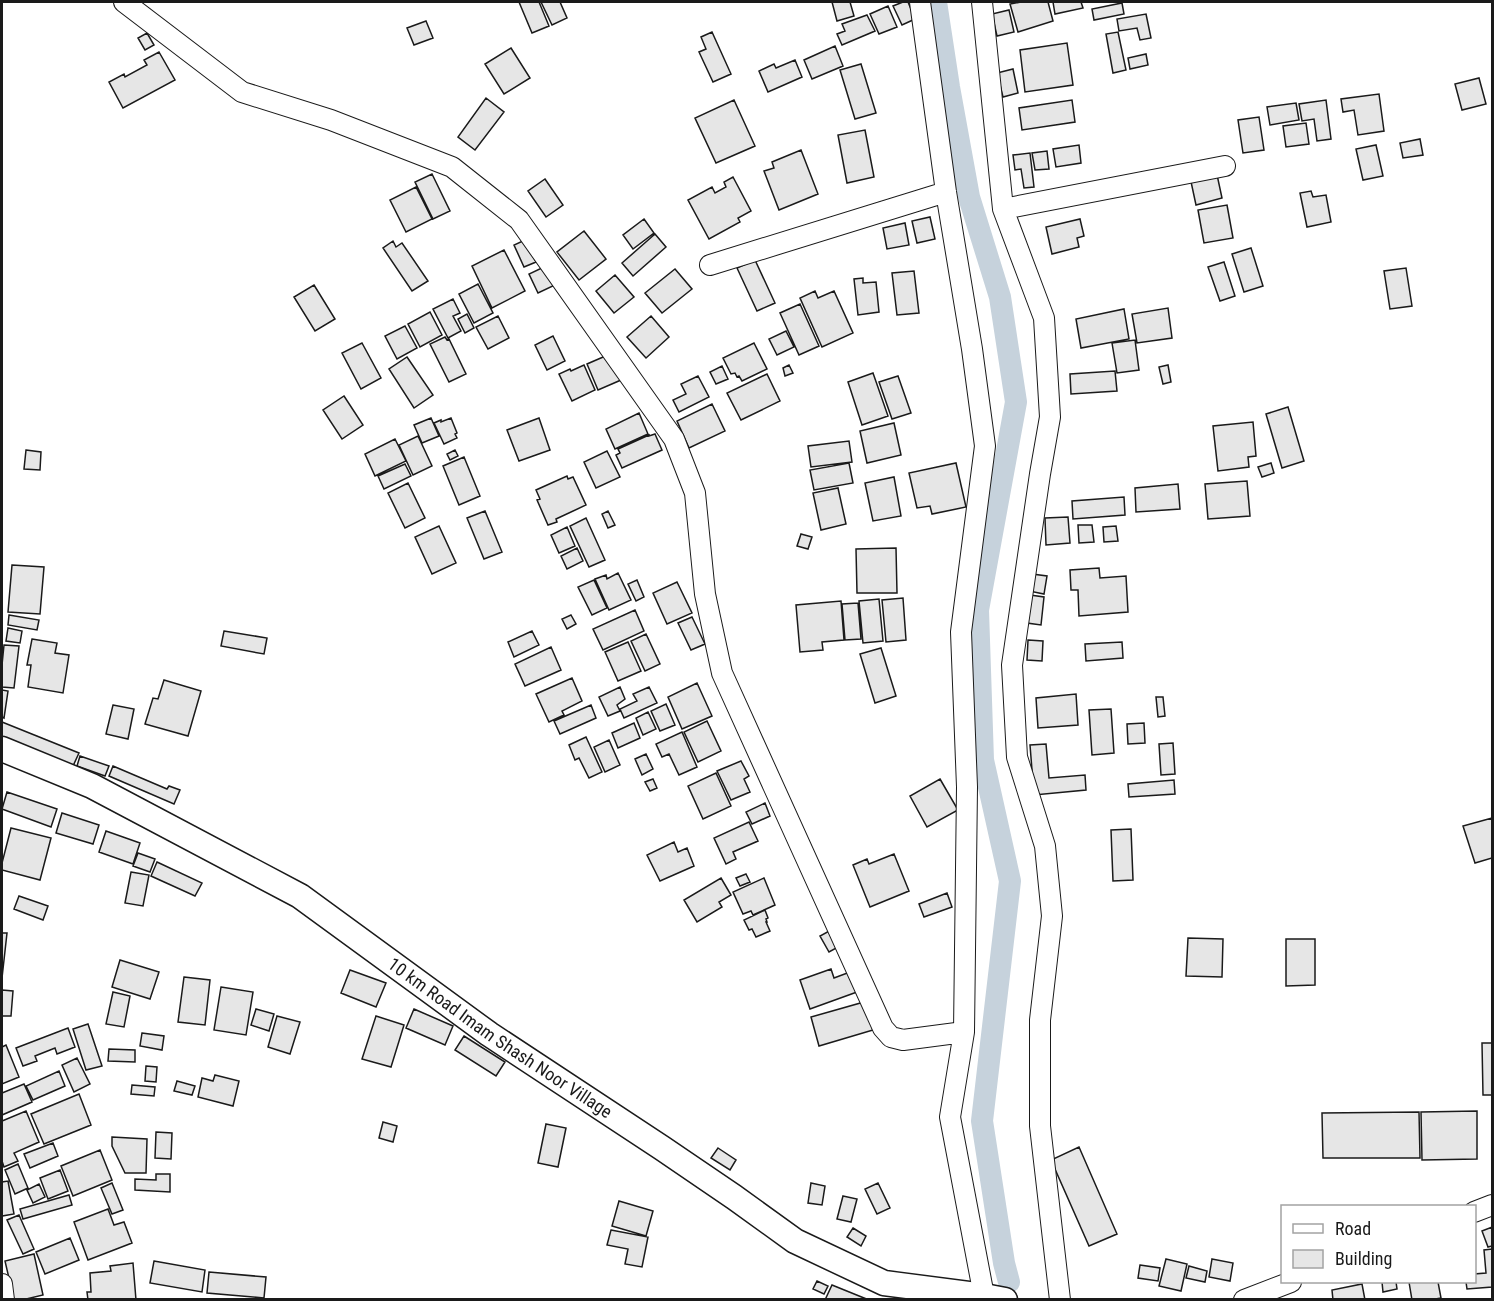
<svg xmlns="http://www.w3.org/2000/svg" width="1494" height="1301" font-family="'Roboto Condensed',sans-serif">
<rect width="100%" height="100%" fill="#fff"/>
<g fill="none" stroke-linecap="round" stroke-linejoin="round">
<path stroke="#c6d2dc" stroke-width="22" d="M936 2 949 87 969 197 1000 297 1016 402 978 610 983 760 1010 881 982 1121 1004 1263 1009 1282"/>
</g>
<path fill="#e6e6e6" stroke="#1a1a1a" stroke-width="1.5" d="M519 2H539L549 26 532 33Z
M541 2H560L567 18 552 25Z
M832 2H850L854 16 837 21Z
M903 2H908L915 19 902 25 893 6Z
M1021 2H1048L1053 21 1018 32 1010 4Z
M1053 2H1081L1083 8 1055 14Z
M1122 3 1124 14 1094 20 1092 9Z
M888 6 897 27 879 34 870 14Z
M1009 10 1014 32 997 36 992 14Z
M1146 14 1151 38 1140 40 1137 28 1119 31 1117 19Z
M867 15 875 31 842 45 837 34 845 31 842 24Z
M426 21 433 38 414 45 407 28Z
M712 32 731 74 713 82 699 52 706 49 701 37Z
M1118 32 1126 70 1113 73 1106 34Z
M147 33 154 45 145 50 138 38Z
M1067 43 1073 85 1025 92 1020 50Z
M835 46 843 66 812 79 804 60Z
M511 48 530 78 504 94 485 64Z
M159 52 175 80 123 108 109 82 124 74 125 77 147 65 144 60Z
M1146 54 1148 65 1130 69 1128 58Z
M795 60 802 77 768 92 759 71 774 64 776 68Z
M861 64 876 113 855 119 840 70Z
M1013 69 1018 93 1003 97 997 73Z
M1479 78 1486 104 1462 110 1455 84Z
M1379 94 1384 131 1358 135 1354 110 1343 112 1341 99Z
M486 98 504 112 475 150 458 137Z
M734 100 755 146 716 163 695 118Z
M1072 100 1075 122 1022 130 1019 108Z
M1326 100 1331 139 1317 141 1314 119 1302 121 1299 104Z
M1296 103 1299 120 1270 125 1267 107Z
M1259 117 1264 150 1243 153 1238 120Z
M1306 123 1309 144 1286 147 1283 126Z
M865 130 874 177 847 183 838 135Z
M1420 139 1423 155 1403 158 1400 143Z
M1079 145 1081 163 1056 167 1053 149Z
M1376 145 1383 176 1363 180 1356 149Z
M801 150 818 194 779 210 764 171 774 168 772 162Z
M1047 151 1049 169 1035 170 1032 153Z
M1030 153 1034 187 1024 188 1021 169 1015 170 1013 155Z
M1216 170 1222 198 1196 205 1190 177Z
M432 174 450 211 433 219 415 182Z
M733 177 751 211 738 218 740 222 709 239 688 200 712 187 715 193 726 187 724 182Z
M545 179 563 205 546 217 528 191Z
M416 187 432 219 406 232 390 200Z
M1311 191 1313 197 1326 195 1331 222 1307 227 1300 193Z
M1227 205 1233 238 1204 243 1198 210Z
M930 217 935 239 917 243 912 221Z
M644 219 654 233 633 249 623 235Z
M1080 219 1084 236 1077 238 1079 247 1052 254 1046 227Z
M905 223 909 245 887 249 883 228Z
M584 231 606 259 579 280 557 252Z
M655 234 666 247 633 276 622 263Z
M525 240 536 262 524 267 514 245Z
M393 241 396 247 402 243 428 281 412 291 383 248Z
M1251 248 1263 286 1244 292 1232 254Z
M504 250 525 291 492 308 472 266Z
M755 260 775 303 757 311 737 268Z
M1224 262 1235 296 1220 301 1208 267Z
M546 266 555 285 538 293 529 274Z
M1406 268 1412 306 1390 309 1384 271Z
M675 269 692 289 662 313 645 293Z
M914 271 919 313 897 315 892 273Z
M615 275 634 297 614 313 596 291Z
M863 278V283L876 282 879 312 858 315 854 279Z
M478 284 493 313 474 323 459 294Z
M314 285 335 319 315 331 294 297Z
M815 291 818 298 834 291 853 333 822 347 800 298Z
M453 299 460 313 453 316 461 331 448 338 433 309Z
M800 304 819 346 799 355 780 313Z
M1168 308 1172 338 1137 343 1132 314Z
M1124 309 1129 339 1081 348 1076 319Z
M430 312 442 335 420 347 408 324Z
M467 314 474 328 465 333 458 319Z
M498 316 509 338 488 349 476 327Z
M651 316 669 337 646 358 627 337Z
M405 326 417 348 397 359 385 336Z
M786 331 794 347 777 355 769 339Z
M553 336 565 361 547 370 535 345Z
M445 337 447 340 449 339 466 374 449 382 430 344Z
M1135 340 1139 370 1117 373 1112 343Z
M362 343 381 378 361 389 342 353Z
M754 343 767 369 742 381 739 376 737 377 735 373 731 374 723 358Z
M610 354 621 380 598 390 587 364Z
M407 357 433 395 414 408 389 369Z
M584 365 595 390 572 401 559 374 570 369 571 371Z
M789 365 793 373 785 376 783 368Z
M1168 365 1171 382 1163 384 1159 367Z
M722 366 728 379 716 384 710 372Z
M1115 371 1117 391 1071 394 1070 374Z
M873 373 888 416 862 425 848 382Z
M767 374 780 401 741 420 727 393Z
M698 376 709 397 679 412 673 400 686 394 681 384Z
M898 376 911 413 892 419 879 382Z
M344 396 363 425 342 439 323 410Z
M712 404 725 431 689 448 677 421Z
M1288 407 1304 461 1282 468 1266 414Z
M639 413 648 434 615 449 606 429Z
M431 418 439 436 422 443 414 425Z
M451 418 457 433 455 434 457 438 444 444 434 423 441 420V422Z
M539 418 550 450 519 461 507 430Z
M1253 422 1256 456 1248 457 1249 467 1218 471 1213 426Z
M894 423 901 455 867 463 860 431Z
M655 434 662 450 622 468 616 455 620 453 618 449 649 435V436Z
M418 436 432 466 413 475 399 445Z
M395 439 406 461 375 476 365 454Z
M849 441 852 462 811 467 808 446Z
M26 450 41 452 40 470 24 469Z
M455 450 458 456 450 460 447 454Z
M607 451 620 477 596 488 584 462Z
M464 457 480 496 459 505 443 466Z
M849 463 853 483 814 490 810 470Z
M956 463 966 507 932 514 930 506 917 508 909 473Z
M1271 463 1274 473 1262 477 1258 467Z
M405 464 411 476 384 489 378 476Z
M567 476 568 479 573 477 586 505 556 519 557 522 548 525 537 500 540 499 536 490Z
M894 477 901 516 873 521 865 483Z
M1247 481 1250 516 1208 519 1205 484Z
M408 483 425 518 405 528 388 493Z
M1178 484 1180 509 1136 512 1135 488Z
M838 488 846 524 821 530 813 493Z
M1124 497 1125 515 1073 519 1072 501Z
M485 511 502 552 484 559 467 518Z
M608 511 615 525 608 528 602 514Z
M1068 517 1070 543 1046 545 1045 518Z
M586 518 605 560 589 567 570 526Z
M1078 525H1092L1094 542 1079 543Z
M439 526 456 563 432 574 415 537Z
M1116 526 1118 541 1104 542 1103 527Z
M567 527 575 546 559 553 551 535Z
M801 534 812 537 808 549 797 546Z
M577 548 583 561 567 569 561 556Z
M896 548 897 593H857L856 549Z
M12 565 44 567 40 614 8 612Z
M1099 568 1100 578 1126 576 1128 612 1079 616 1078 590H1071L1070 570Z
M618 573 631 600 609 610 595 579 606 575 607 579Z
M1032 574 1047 576 1044 594 1029 591Z
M594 580 607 608 592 615 578 587Z
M637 580 644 597 636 601 628 584Z
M677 582 692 613 667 624 653 593Z
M1030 595 1044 597 1041 625 1027 623Z
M903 598 906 640 886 642 882 600Z
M879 599 883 641 863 643 859 601Z
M841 601 844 640 822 642 823 650 800 652 796 605Z
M858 603 861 639 845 640 842 604Z
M635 610 644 631 603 650 593 629Z
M9 615 39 620 37 630 8 625Z
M571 615 576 624 567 629 562 619Z
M692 617 705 644 691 650 678 623Z
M8 628 22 631 20 643 6 641Z
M224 631 267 638 264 654 221 646Z
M532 631 539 645 514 657 508 642Z
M646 634 660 664 645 671 631 641Z
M32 639 57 643 55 653 69 655 63 693 28 687 31 665H27Z
M1028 640 1043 641 1042 661 1027 660Z
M628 642 641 671 618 681 605 652Z
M1122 642 1123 658 1086 661 1085 644Z
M4 645 19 646 14 688 2 687V665Z
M551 647 561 670 525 686 515 664Z
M881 648 896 696 875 703 860 654Z
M572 678 582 701 562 711 564 715 549 722 536 694Z
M164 680 201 691 188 736 145 724 153 698 158 699Z
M697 683 712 716 682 729 668 697Z
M620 687 625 699 617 705 620 711 608 716 599 697Z
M649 687 657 703 624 718 620 709 637 701 633 694Z
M2 690 8 691 4 718 2 717Z
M1076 694 1078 725 1038 728 1036 698Z
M1156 697H1163L1165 716 1158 717Z
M666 704 675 725 660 731 651 711Z
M113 705 134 709 128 739 106 734Z
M591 705 596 718 560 734 554 721Z
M1111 709 1114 753 1092 755 1089 710Z
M648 712 656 729 643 735 636 718Z
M707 721 721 751 698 762 684 732Z
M2 722 79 753 73 766 2 737Z
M634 723 640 738 618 748 612 733Z
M1144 723 1145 743 1128 744 1127 724Z
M682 732 697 767 679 775 669 754 662 757 656 744Z
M586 737 602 772 589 778 579 758 575 760 569 745Z
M609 740 620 765 605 772 594 747Z
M1173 743 1175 774 1161 775 1159 744Z
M1046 744 1049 778 1085 775 1086 790 1034 795 1030 745Z
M646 754 653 769 642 775 635 759Z
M80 756 109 766 105 776 77 766Z
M741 761 749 776 744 779 750 792 731 800 717 771Z
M113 766 167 789 169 786 180 790 174 804 109 776Z
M716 773 731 806 703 819 688 786Z
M653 779 657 788 650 791 645 782Z
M940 779 958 810 927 827 910 796Z
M1174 780 1175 794 1129 797 1128 784Z
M7 792 57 809 51 827 2 809Z
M765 803 770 816 752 824 746 812Z
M62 813 99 825 93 844 56 833Z
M1492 818V858L1475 863 1463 826Z
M749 822 758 841 733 852 736 859 726 864 714 838Z
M11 828 51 838 40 880 2 870V863Z
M1131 829 1133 880 1113 881 1111 830Z
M106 831 140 843 133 864 99 852Z
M674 842 678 852 687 848 694 866 660 881 647 855Z
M138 853 155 859 150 872 133 866Z
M894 854 909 891 870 907 853 865 867 859 869 864Z
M157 862 202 883 195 896 151 876Z
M131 872 149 875 143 906 125 903Z
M746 874 750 882 740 886 736 878Z
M721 878 731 895 719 902 722 907 697 922 684 900Z
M764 878 775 905 753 915 751 911 743 914 733 892Z
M947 893 952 907 924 917 919 904Z
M19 896 48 906 43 920 14 909Z
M765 910 768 918 766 919 767 922H766L770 931 756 937 752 929 749 930 744 920Z
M831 930 840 946 829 952 820 936Z
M2 933H7L2 978Z
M1188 938 1223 939 1222 977 1186 976Z
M1286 939H1315V985L1286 986Z
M120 960 159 972 150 999 112 987Z
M831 969 834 978 850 972 857 992 810 1009 800 980Z
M350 970 386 983 376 1007 341 993Z
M184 977 210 980 205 1025 178 1022Z
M221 987 253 992 246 1035 214 1030Z
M2 990 13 991 11 1016H2Z
M113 992 130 996 124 1027 106 1024Z
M864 1002 873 1030 819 1046 811 1017Z
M256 1009 274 1014 269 1031 251 1025Z
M414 1009 453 1026 445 1045 406 1028Z
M277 1016 300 1022 290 1054 268 1047Z
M376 1016 404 1025 391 1067 362 1059Z
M88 1024 102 1066 86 1070 73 1029Z
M68 1028 75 1047 57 1054 55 1048 35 1056 37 1061 23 1066 16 1048Z
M142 1033 164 1036 162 1050 140 1046Z
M464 1036 505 1062 496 1076 455 1050Z
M1482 1043H1492V1095H1483Z
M6 1045 19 1077 2 1084V1047Z
M109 1049 135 1050V1062L108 1061Z
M77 1058 90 1084 74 1092 62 1065Z
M146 1066 157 1067 156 1082 145 1081Z
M59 1071 65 1086 33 1100 26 1086Z
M215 1075 239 1081 233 1106 198 1097 202 1078 213 1081Z
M177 1081 195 1086 192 1095 174 1091Z
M24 1084 32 1102 2 1115V1093Z
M132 1085 155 1087 154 1096 131 1094Z
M79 1094 91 1125 44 1144 31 1114Z
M26 1111 39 1142 14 1153 18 1161 4 1167 2 1161V1121Z
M1477 1111V1159L1422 1160 1421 1112Z
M1419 1112 1420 1158H1323L1322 1113Z
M383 1122 397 1126 393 1142 379 1138Z
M546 1124 566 1128 558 1167 538 1163Z
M156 1132 172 1133 171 1159 155 1158Z
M112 1137 147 1139 146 1173H125L112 1146Z
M53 1143 58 1156 30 1168 24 1154Z
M1079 1147 1117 1234 1089 1246 1051 1160Z
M718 1148 736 1160 730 1170 711 1158Z
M100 1150 112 1180 73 1196 61 1166Z
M18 1164 28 1188 15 1194 5 1170Z
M60 1170 68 1191 48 1199 40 1178Z
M156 1174H170V1192L135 1190V1179L156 1180Z
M8 1181 14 1214 2 1216V1182Z
M112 1183 123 1210 112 1214 101 1188Z
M811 1183 825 1186 822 1205 808 1203Z
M878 1183 890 1208 877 1214 865 1189Z
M39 1184 45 1197 33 1203 27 1190Z
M69 1195 72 1205 23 1219 20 1209Z
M843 1196 857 1199 851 1222 837 1219Z
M619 1201 653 1211 646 1236 612 1226Z
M108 1209 114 1225 124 1222 132 1243 88 1260 74 1222Z
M19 1215 34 1249 23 1254 7 1220Z
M1492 1227V1246L1488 1247 1482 1231Z
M853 1228 866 1236 861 1246 847 1237Z
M611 1230 648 1237 642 1267 625 1264 628 1249 607 1245Z
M70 1238 79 1260 45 1274 36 1252Z
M1492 1249V1287L1467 1289 1466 1282H1474V1274L1486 1273 1484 1250Z
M34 1254 43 1295 22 1300H14L5 1261Z
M1166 1259 1187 1264 1181 1291 1159 1286Z
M1212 1259 1233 1263 1230 1281 1209 1277Z
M154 1261 205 1270 202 1292 150 1283Z
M133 1263 136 1300H88L87 1292H91L90 1273 111 1271 110 1266Z
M1140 1265 1160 1268 1158 1281 1138 1278Z
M1189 1266 1207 1271 1205 1282 1186 1278Z
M209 1272 266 1277 264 1298 207 1293Z
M817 1281 828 1286 824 1294 813 1289Z
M1382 1282H1396L1397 1289 1383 1292Z
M1409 1282H1438L1441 1298 1430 1300H1412Z
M1362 1284 1365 1300H1333L1332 1290Z
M832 1285 869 1300H825Z"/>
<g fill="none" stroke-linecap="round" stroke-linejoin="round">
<g stroke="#1a1a1a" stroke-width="22">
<path id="minor" d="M124 2 242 92 331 120 452 167 519 220 674 439 695 493 705 594 722 673 883 1028 891 1037 903 1040 964 1032
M920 2 946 192 972 349 985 446 961 632 967 787 964 1032 950 1117 984 1296
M982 2 1003 209 1044 318 1050 417 1040 474 1012 665 1017 757 1045 846 1052 916 1040 1020V1126L1060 1300
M1003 209 1225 166
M710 265 946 192
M1474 1212 1492 1205
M2 1284 4 1300
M1244 1300 1291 1282"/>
</g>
<g stroke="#1a1a1a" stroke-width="27">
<g id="tertiary">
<path id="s1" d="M2 749 92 786 300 896 489 1034 662 1148 734 1197 795 1241 884 1283 984 1296 1005 1300"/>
</g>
</g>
<use href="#minor" stroke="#fff" stroke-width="20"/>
<use href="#tertiary" stroke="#fff" stroke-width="24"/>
</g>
<g text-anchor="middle" stroke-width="4.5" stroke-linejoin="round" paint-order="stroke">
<g font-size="18" fill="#1a1a1a" stroke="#fff">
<text dy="6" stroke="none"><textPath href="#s1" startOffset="578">10 km Road Imam Shash Noor Village</textPath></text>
</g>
</g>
<rect width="1494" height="1301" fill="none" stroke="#1a1a1a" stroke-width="6"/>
<rect x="1281" y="1205" width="195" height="78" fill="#ffffff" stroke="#a3a3a3" stroke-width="1.5"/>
<rect x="1293" y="1224" width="30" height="9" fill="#ffffff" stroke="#a3a3a3" stroke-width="1.5"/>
<text x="1335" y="1235" font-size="18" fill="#1a1a1a">Road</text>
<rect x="1293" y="1250" width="30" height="18" fill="#e6e6e6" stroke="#a3a3a3" stroke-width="1.5"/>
<text x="1335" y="1265" font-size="18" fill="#1a1a1a">Building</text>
</svg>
